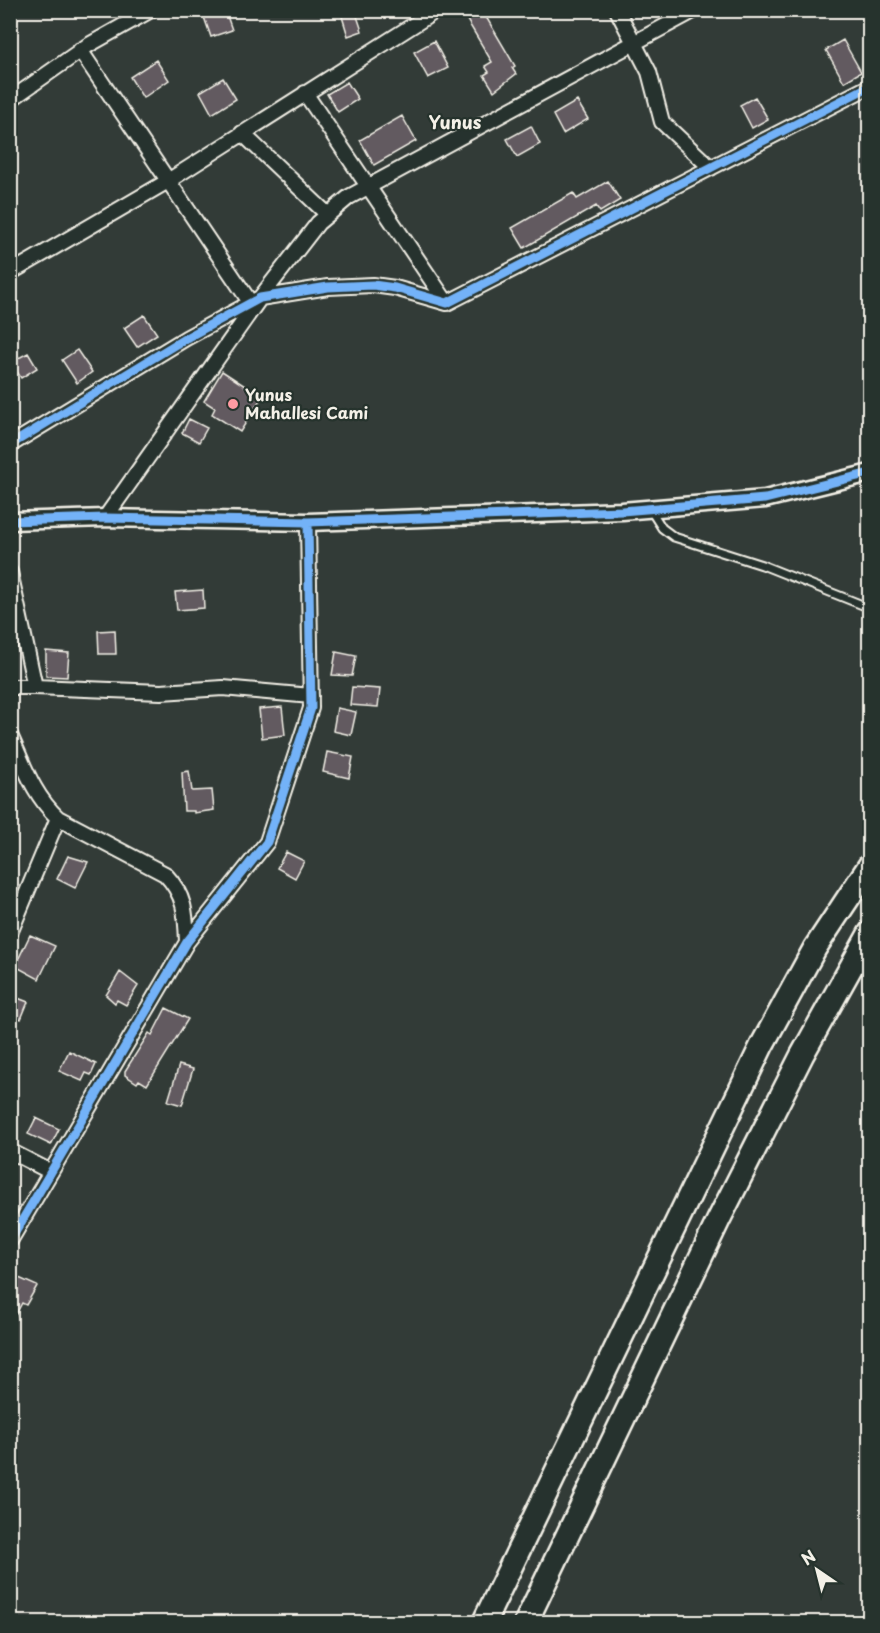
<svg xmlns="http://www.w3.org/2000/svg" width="880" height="1633" font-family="'Playpen Sans',sans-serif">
<rect width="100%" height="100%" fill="#323b37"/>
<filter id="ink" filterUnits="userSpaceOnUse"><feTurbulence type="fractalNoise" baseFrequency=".0167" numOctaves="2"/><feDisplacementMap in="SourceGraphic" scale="12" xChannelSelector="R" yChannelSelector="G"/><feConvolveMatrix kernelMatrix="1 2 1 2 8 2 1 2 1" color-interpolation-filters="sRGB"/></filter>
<g filter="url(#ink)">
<path fill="#625a60" stroke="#f4f1e8" stroke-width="1.5" d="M225 10 232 30 211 37 204 17Z
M340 10H355L362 31 348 36Z
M461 10H482L515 66 512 68 516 74 494 91 484 75 489 72 485 66 492 62Z
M843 40 861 72 844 82 826 50Z
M434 41 448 68 428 78 414 52Z
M156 60 169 80 143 98 130 77Z
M223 78 236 99 212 114 200 92Z
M347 82 358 99 338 112 327 94Z
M755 97 768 119 752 128 740 105Z
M577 101 588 119 563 134 553 115Z
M402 116 416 141 374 165 360 140Z
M531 126 540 144 517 157 507 139Z
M608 181 620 200 600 212 596 206 524 248 512 228 573 193 577 199Z
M144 315 157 334 137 347 124 328Z
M77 350 92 372 77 383 62 360Z
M28 353 37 368 21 378 11 362Z
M222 371 262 397 240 432 212 414 215 408 204 401Z
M189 419 207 428 199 442 182 433Z
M203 590 204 608 177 610 175 592Z
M115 630 116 654H99L98 631Z
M46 651 69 653 67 677 46 676Z
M336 652 356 656 352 676 332 675Z
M352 687 380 689 378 707 350 705Z
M282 707 285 735 262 738 259 709Z
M337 708 356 712 351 735 333 731Z
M327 752 353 757 349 778 323 772Z
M189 771 192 791 212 790 214 810 194 813V811H184L182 772Z
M286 852 304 861 295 878 277 868Z
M68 856 88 862 75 888 57 879Z
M30 935 55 946 39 979 15 966Z
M120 972 138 986 126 1005 117 1000 115 1003 106 995Z
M10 995 28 1002 21 1019 10 1014Z
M166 1008 188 1019 147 1085 139 1080 137 1083 125 1075V1071L149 1033 152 1035Z
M69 1051 96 1064 91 1075 86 1073 82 1081 59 1071Z
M179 1065 193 1069 182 1105 168 1101Z
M36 1118 59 1129 51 1145 28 1134Z
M10 1274 37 1286 26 1305 22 1303 10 1325Z"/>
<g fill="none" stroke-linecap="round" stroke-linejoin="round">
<g stroke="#f4f1e8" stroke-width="11">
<path id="service" d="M650 509 662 528 674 537 762 565 870 608"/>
</g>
<g stroke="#f4f1e8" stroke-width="18">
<path id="minor" d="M617 10 649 72 662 122 711 168
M80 50 250 302
M305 93 447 303
M10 100 87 46 151 10
M242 133 327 214
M10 273 168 181 437 10
M10 445 186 338 260 298 328 287 373 285 395 288 447 303 870 86
M105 518 260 298 318 223 349 197 695 10
M10 572 35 687 161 692 223 688 311 696
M10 687H35
M10 735C24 765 33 795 58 818L165 874C185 895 186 914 187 942
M10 933 58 818
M10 1151 51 1172
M10 1241 187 942 267 842 311 708 308 522"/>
</g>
<g stroke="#f4f1e8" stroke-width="21">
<path id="tertiary" d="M10 521 105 518 308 522 622 511 765 499 870 473"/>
</g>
<g stroke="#f4f1e8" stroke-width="27">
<path id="trunk" d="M484 1622 762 1045 815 948 870 865
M526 1622 719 1219 802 1055 870 933"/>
</g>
<use href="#service" stroke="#26332d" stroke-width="7"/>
<use href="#minor" stroke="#26332d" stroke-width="14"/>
<use href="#tertiary" stroke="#26332d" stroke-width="16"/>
<use href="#trunk" stroke="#26332d" stroke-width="22"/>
<g stroke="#26332d" stroke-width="13">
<path id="cycleway" d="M10 445 186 338 260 298 328 287 373 285 395 288 447 303 870 86
M10 521 105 518 308 522 622 511 765 499 870 473
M10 1241 187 942 267 842 311 708 308 522"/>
</g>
<use href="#cycleway" stroke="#73b2f8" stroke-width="9"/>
</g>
</g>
<circle fill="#ff9aa2" stroke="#26332d" stroke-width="2" cx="233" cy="404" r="6"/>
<g text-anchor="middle" stroke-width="4.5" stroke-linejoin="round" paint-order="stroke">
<g font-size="16" font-weight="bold" fill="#f4f1e8" stroke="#26332d" text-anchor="start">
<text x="245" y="401">Yunus<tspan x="245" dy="18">Mahallesi Cami</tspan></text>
</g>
<g font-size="18" font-weight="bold" fill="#f4f1e8" stroke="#26332d">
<text x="455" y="129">Yunus</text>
</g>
</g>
<rect width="880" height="1633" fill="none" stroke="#26332d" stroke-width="36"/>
<rect x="18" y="18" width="844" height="1597" fill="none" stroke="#f4f1e8" stroke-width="2" filter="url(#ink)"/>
<g transform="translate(817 1570) rotate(325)" stroke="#26332d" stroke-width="4.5" paint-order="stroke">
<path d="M0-4.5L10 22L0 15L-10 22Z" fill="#f4f1e8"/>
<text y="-9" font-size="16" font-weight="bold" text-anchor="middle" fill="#f4f1e8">N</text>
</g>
</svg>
